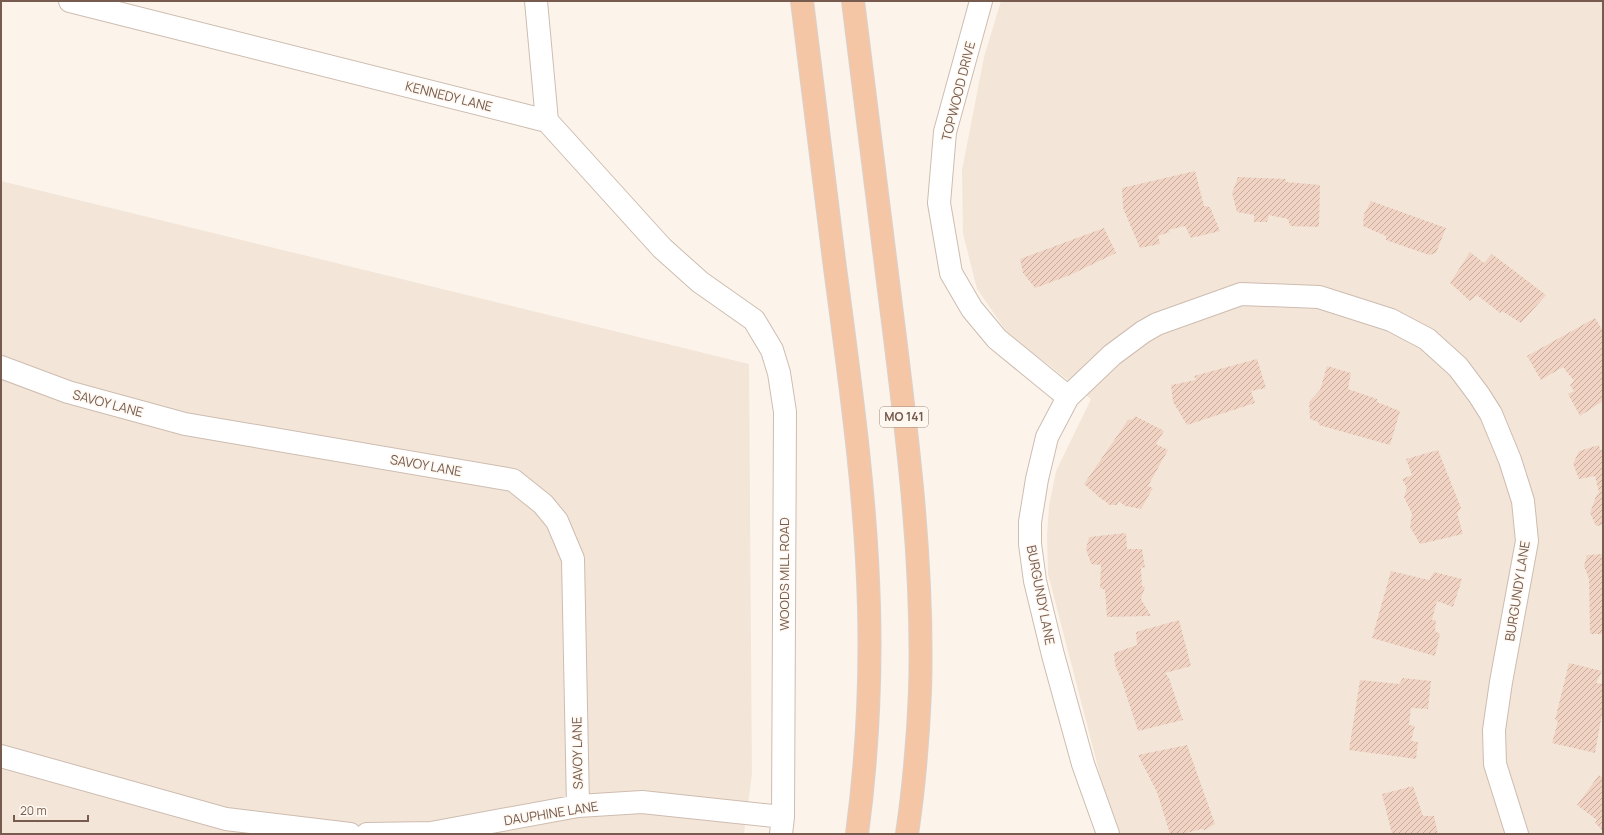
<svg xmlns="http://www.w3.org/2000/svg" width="1604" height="835" font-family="Manrope,sans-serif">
<defs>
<pattern id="building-hatch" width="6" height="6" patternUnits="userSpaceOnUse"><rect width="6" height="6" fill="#f0d3c3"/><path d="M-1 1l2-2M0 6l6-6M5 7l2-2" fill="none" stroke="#c7aea1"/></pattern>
</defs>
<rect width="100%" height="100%" fill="#fcf4ea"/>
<path fill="#f3e6d9" d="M1001 1H1603V834H1119L1107 802 1048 574 1047 535 1049 506 1056 471 1091 399 1049 365 1011 338 977 289 963 234 962 170 984 57Z
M1 181 749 364 752 774 744 834H1Z"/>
<path fill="url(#building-hatch)" d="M1195 171 1204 206 1210 207 1220 231 1191 238 1185 226 1168 230 1170 232 1158 236 1160 244 1140 248 1123 208 1122 188Z
M1238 177 1286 179V182L1320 185 1319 227 1290 226 1288 219 1269 215 1267 222H1254V215L1237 212 1232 193Z
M1371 201 1446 228 1436 253 1429 255 1386 240V236L1363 226 1364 214Z
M1104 228 1116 253 1068 276 1035 288 1023 273 1020 259Z
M1470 252 1484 263 1492 254 1546 295 1521 323 1502 311 1500 313 1477 295 1470 301 1450 283Z
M1595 318 1603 331V401L1580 416 1568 394 1574 391 1570 385 1574 381 1563 367 1541 380 1527 356Z
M1257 359 1266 388 1251 391 1255 403 1187 425 1173 402 1171 385 1196 380 1194 376Z
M1327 366 1351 373 1348 389 1377 399V402L1400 411 1390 445 1319 425 1318 422 1310 419 1309 402 1320 390Z
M1135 416 1164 431 1156 444 1168 450 1148 486 1153 488 1141 509 1125 506 1119 501 1117 505H1110L1099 497 1084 484 1128 420 1133 419Z
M1599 445 1600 450H1603V525L1596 526 1590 513 1596 496 1599 492 1595 476 1579 479 1573 464 1579 451Z
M1438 450 1461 508 1457 513 1463 534 1420 544 1410 527 1412 514 1404 497 1407 488 1402 479 1412 475 1406 459Z
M1126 533 1127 549H1142L1145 568 1141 567 1142 586 1145 587 1141 599 1151 616 1107 617 1105 590 1100 588 1101 565 1091 564 1086 549 1089 537Z
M1603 554V634H1590L1589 579 1584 566 1587 555Z
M1391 571 1429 580 1434 572 1462 579 1453 607 1437 601 1432 620H1436L1435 631 1440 634 1435 656 1372 638Z
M1179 620 1191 666 1165 673 1169 678 1183 720 1138 731 1121 679 1115 665 1114 653 1137 645 1136 632Z
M1569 663 1602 671 1596 683 1603 684V708L1595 753 1552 743 1558 721 1555 720Z
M1403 678 1431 681 1428 709 1411 708 1409 725 1415 726 1411 741 1418 742 1416 759 1349 750 1360 680 1399 684Z
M1187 745 1215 824 1205 830 1201 829 1183 834H1170L1157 792 1138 755Z
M1599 775 1603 778V831L1595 823 1597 820 1577 805Z
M1413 786 1423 816H1434L1438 834H1392L1382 794Z"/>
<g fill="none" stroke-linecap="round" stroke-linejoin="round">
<g stroke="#cebcb0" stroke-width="24">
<path id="minor" d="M70 1 547 121 662 248 700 282 754 320 772 350 779 373 785 412 783 817 781 834
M536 1 547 121
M981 1 945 132 939 203 951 273 972 309 997 339 1068 397
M1 367 68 392 185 424 513 480 543 504 557 521 573 559 578 806
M1 756 226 819 350 834
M367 834 431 833 578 806 642 802 783 817
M1108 834 1083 764 1053 655 1035 581 1030 544V522L1037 479 1047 437 1068 397 1112 355 1143 332 1157 324 1241 294 1319 297 1391 320 1427 339 1458 367 1479 395 1491 414 1510 460 1523 501 1527 541 1501 682 1494 730 1495 764 1517 834"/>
</g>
<g stroke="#d9d1cd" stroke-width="24">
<path id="trunk" d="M802 1C813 87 823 174 834 260 849 375 866 491 869 607 871 683 867 759 857 834
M853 1C866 103 878 204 891 306 907 434 924 563 920 692 918 739 914 787 907 834"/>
</g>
<use href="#minor" stroke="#fff" stroke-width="22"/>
<use href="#trunk" stroke="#f5c6a5" stroke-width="22"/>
</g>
<g text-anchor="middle" stroke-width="3" stroke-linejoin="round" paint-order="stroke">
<rect fill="#fef8f1" stroke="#9f8a7f" stroke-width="1" x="880" y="407" width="48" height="20" rx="3"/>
<g font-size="12" font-weight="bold" fill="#765b4e">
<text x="904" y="421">MO 141</text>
</g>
<g font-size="13" fill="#765b4e" stroke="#fef8f1">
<text transform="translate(958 91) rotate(-76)" y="5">TOPWOOD DRIVE</text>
<text transform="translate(449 96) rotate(14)" y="5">KENNEDY LANE</text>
<text transform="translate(108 403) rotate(15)" y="5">SAVOY LANE</text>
<text transform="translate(426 465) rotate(10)" y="5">SAVOY LANE</text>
<text transform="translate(784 574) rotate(-90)" y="5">WOODS MILL ROAD</text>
<text transform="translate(1517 591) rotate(-81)" y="5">BURGUNDY LANE</text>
<text transform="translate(1041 595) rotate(79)" y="5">BURGUNDY LANE</text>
<text transform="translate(577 753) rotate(-91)" y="5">SAVOY LANE</text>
<text transform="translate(551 813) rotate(-9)" y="5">DAUPHINE LANE</text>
</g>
</g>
<rect width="1604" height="835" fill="none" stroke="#765b4e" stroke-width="4"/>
<path d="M14 815v6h74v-6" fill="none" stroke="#765b4e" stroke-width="2"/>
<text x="20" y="815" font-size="12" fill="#765b4e" stroke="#fef8f1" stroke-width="3" paint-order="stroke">20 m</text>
</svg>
